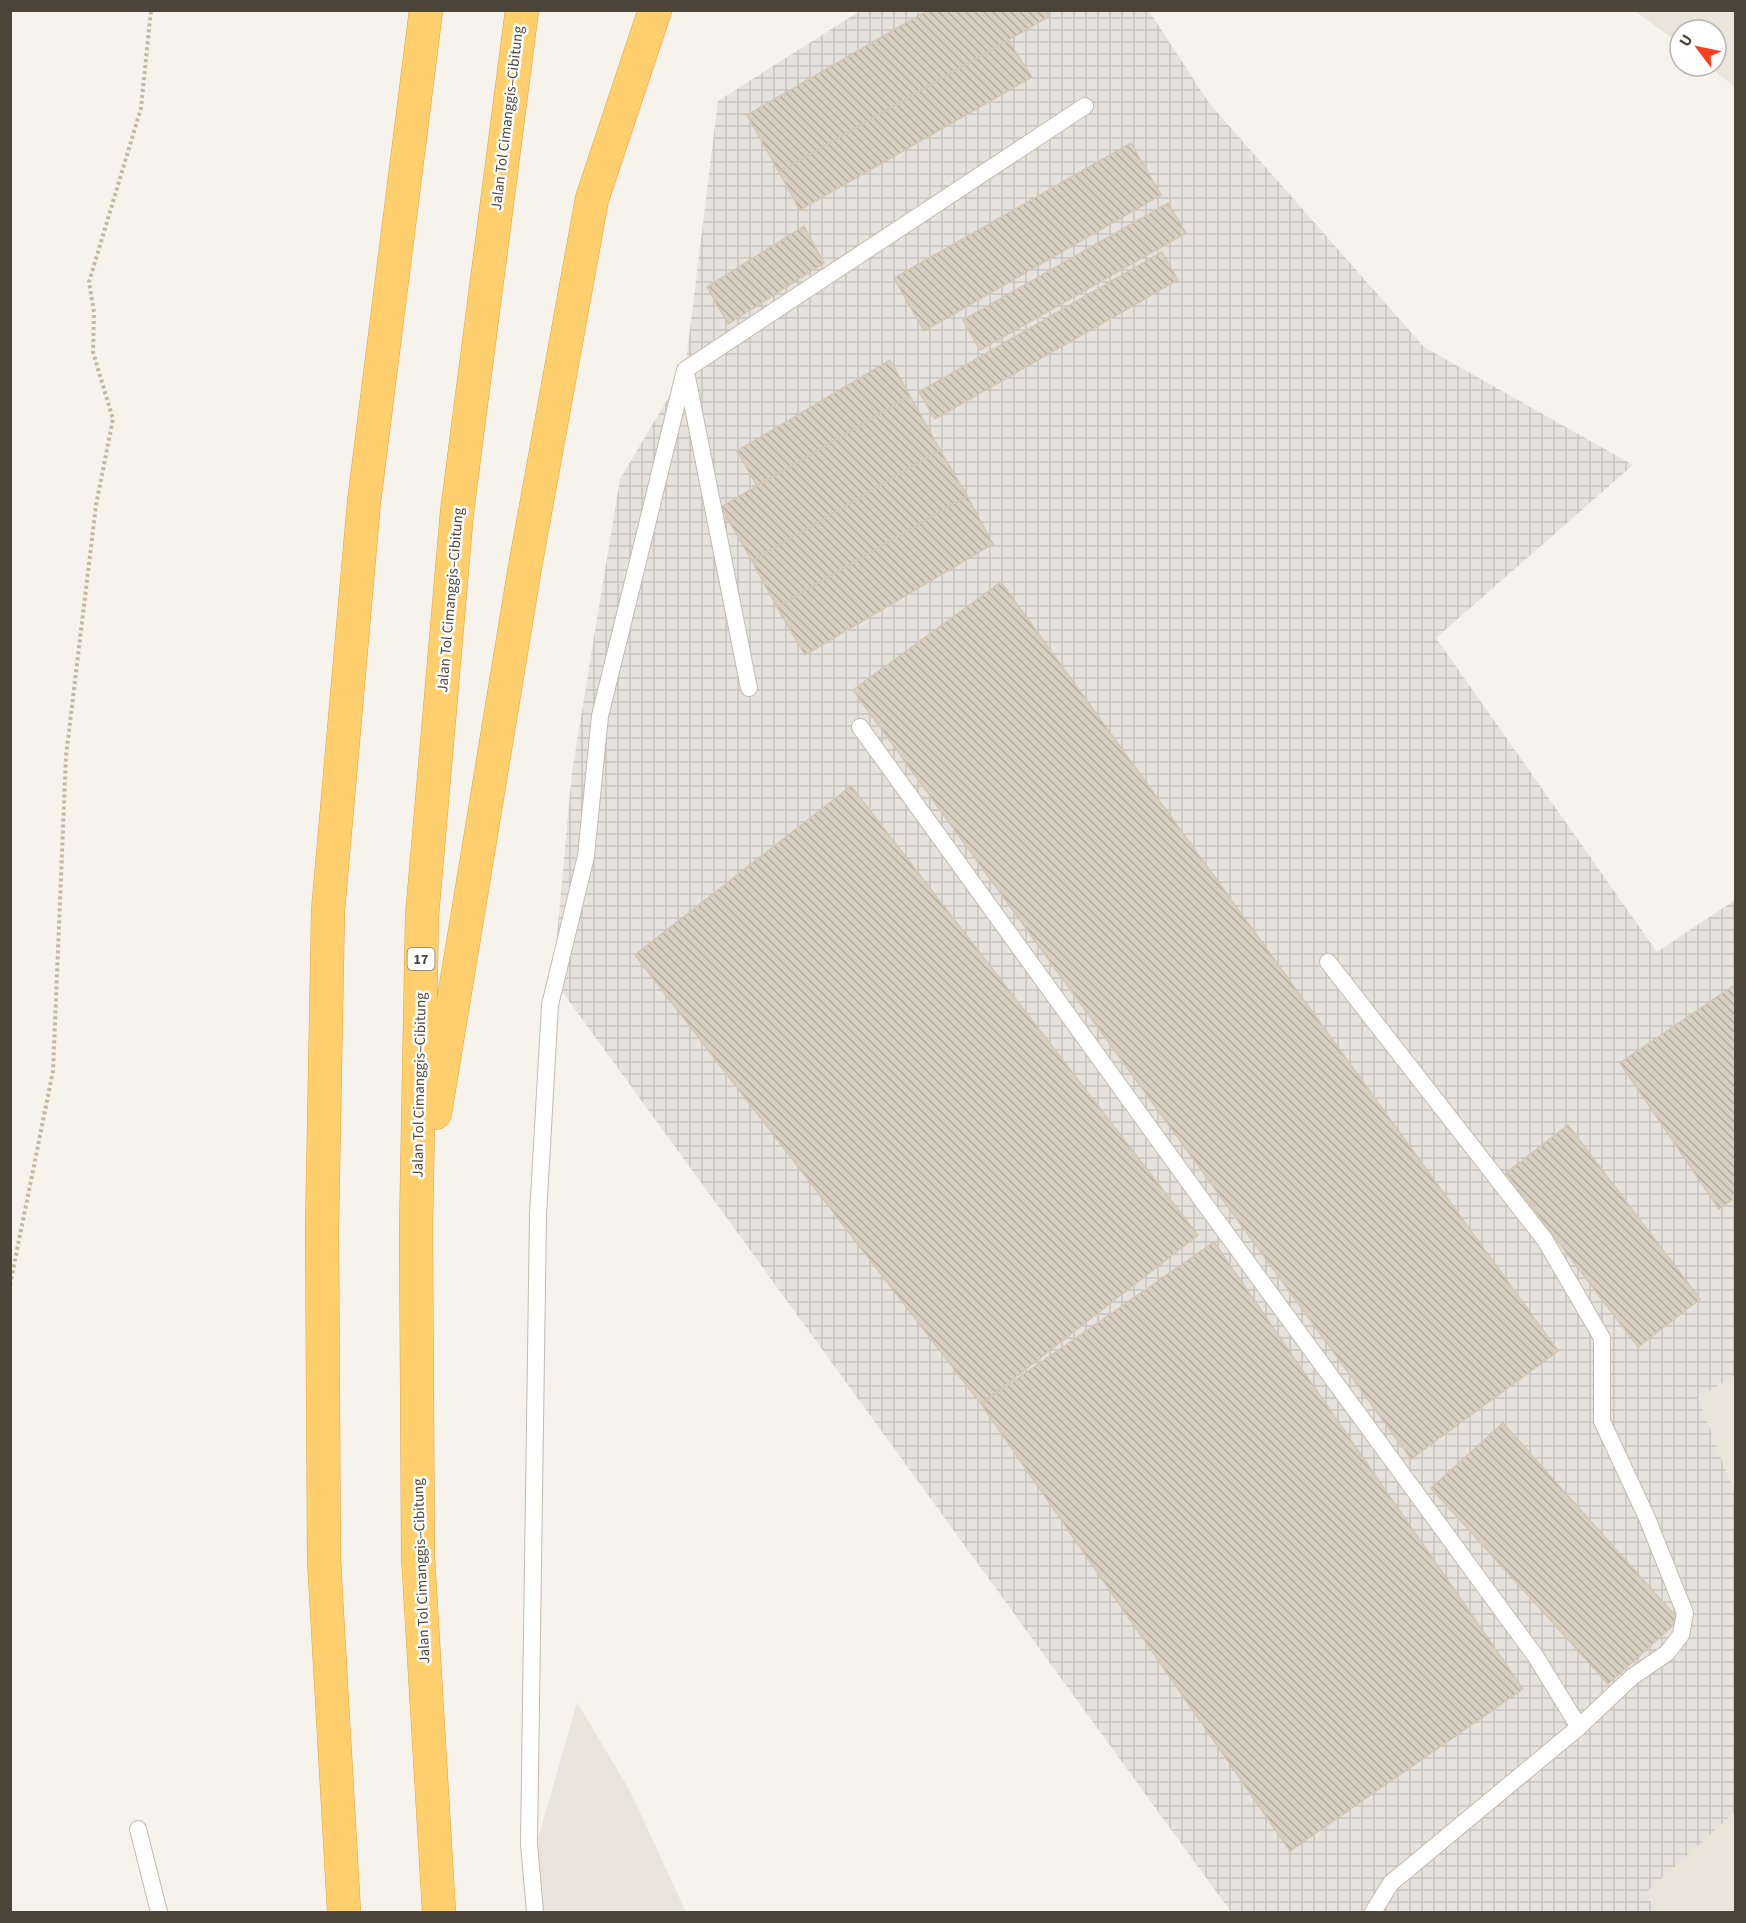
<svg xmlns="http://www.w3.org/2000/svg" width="1746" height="1923" font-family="'Source Sans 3',sans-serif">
<defs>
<pattern id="industrial-grid" width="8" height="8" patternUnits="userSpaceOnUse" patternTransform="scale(1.5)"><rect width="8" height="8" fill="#e6e2dd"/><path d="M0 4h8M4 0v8" fill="none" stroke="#c7c3be"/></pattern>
<pattern id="building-back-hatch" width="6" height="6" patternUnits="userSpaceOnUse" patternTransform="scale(1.5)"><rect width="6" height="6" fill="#d8cfc1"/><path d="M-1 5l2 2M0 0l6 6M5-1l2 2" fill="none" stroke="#b1aa9e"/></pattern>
</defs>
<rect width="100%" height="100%" fill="#f6f3ec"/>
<path fill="#eae5da" d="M1635 11H1735V87L1708 66H1716V30H1680V44Z
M1735 1375V1494L1698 1398Z
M577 1702 630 1791 686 1912H538L530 1867Z
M1735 1812V1912H1659L1643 1894Z"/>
<path fill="url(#industrial-grid)" d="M860 11H1149L1209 103 1424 347 1633 465 1436 638 1657 952 1735 900V1375L1698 1398 1735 1494V1812L1644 1894 1659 1912H1231L553 979 572 772 620 479 685 370 718 101Z"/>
<path fill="url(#building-back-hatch)" stroke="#d3c7b4" stroke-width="1.5" d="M928 10H1047L1050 16 779 172 747 115Z
M1008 40 1032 77 800 210 779 172Z
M1131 143 1161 195 924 331 894 278Z
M1168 203 1186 233 980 350 963 320Z
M804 226 824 263 728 324 707 287Z
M1162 252 1178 280 935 419 919 392Z
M890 360 910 396 757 486 737 451Z
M910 396 940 450 752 561 721 507Z
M940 450 967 496 777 607 752 561Z
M967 496 993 544 805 655 777 607Z
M1001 582 1558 1351 1411 1459 853 690Z
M851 786 1198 1235 981 1404 635 955Z
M1736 984V1197L1719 1209 1620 1063Z
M1568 1125 1700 1299 1638 1347 1506 1173Z
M1214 1242 1523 1689 1290 1851 981 1404Z
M1503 1423 1679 1620 1608 1684 1431 1488Z"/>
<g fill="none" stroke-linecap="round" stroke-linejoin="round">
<g stroke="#c2bbae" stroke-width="18">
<path id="lane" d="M687 377 749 688
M860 727 1204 1203 1536 1657 1579 1727 1391 1883 1373 1912
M1328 962 1545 1240 1602 1338V1421L1647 1518 1685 1613 1681 1635 1667 1653 1632 1677 1579 1727
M138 1829 159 1912
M535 1912 529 1844 538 1215 550 1005 586 856 600 716 685 370 1085 106"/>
</g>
<g stroke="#e0a43c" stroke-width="34">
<path id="highway" d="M435 1113 525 567 592 199 655 10
M344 1912 324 1560 322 1229 328 911 364 502 426 10
M439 1912 418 1556 416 1229 422 916 457 512 522 10"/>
</g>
<path stroke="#c4b79f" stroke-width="4" stroke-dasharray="3 3" stroke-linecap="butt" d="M10 1285 53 1071 66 756 96 505 113 419 93 352 94 312 89 282 141 108 151 10"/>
<use href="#lane" stroke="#fff" stroke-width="16"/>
<use href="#highway" stroke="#ffcf6e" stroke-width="33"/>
</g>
<g text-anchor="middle" stroke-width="5" stroke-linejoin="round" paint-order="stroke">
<rect fill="#fff" stroke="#817c74" stroke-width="1.5" x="407.5" y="948" width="27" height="22" rx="4.5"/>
<g font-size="14" font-weight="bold" fill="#4b4439">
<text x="421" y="964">17</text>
</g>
<g font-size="15" fill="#4b4439" stroke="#fff">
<text transform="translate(507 118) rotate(-83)" y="5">Jalan Tol Cimanggis–Cibitung</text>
<text transform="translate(450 600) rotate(-85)" y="5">Jalan Tol Cimanggis–Cibitung</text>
<text transform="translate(419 1085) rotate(-89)" y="5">Jalan Tol Cimanggis–Cibitung</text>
<text transform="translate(421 1571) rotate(-92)" y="5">Jalan Tol Cimanggis–Cibitung</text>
</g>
</g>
<rect width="1746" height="1923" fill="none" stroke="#4b4439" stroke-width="24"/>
<g transform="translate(1698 48) rotate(302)"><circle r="28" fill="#ffffff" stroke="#b7b4b0" stroke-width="1.5"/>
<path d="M0-4.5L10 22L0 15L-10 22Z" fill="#fc3f1d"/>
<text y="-9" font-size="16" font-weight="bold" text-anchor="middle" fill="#4b4439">U</text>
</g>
</svg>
